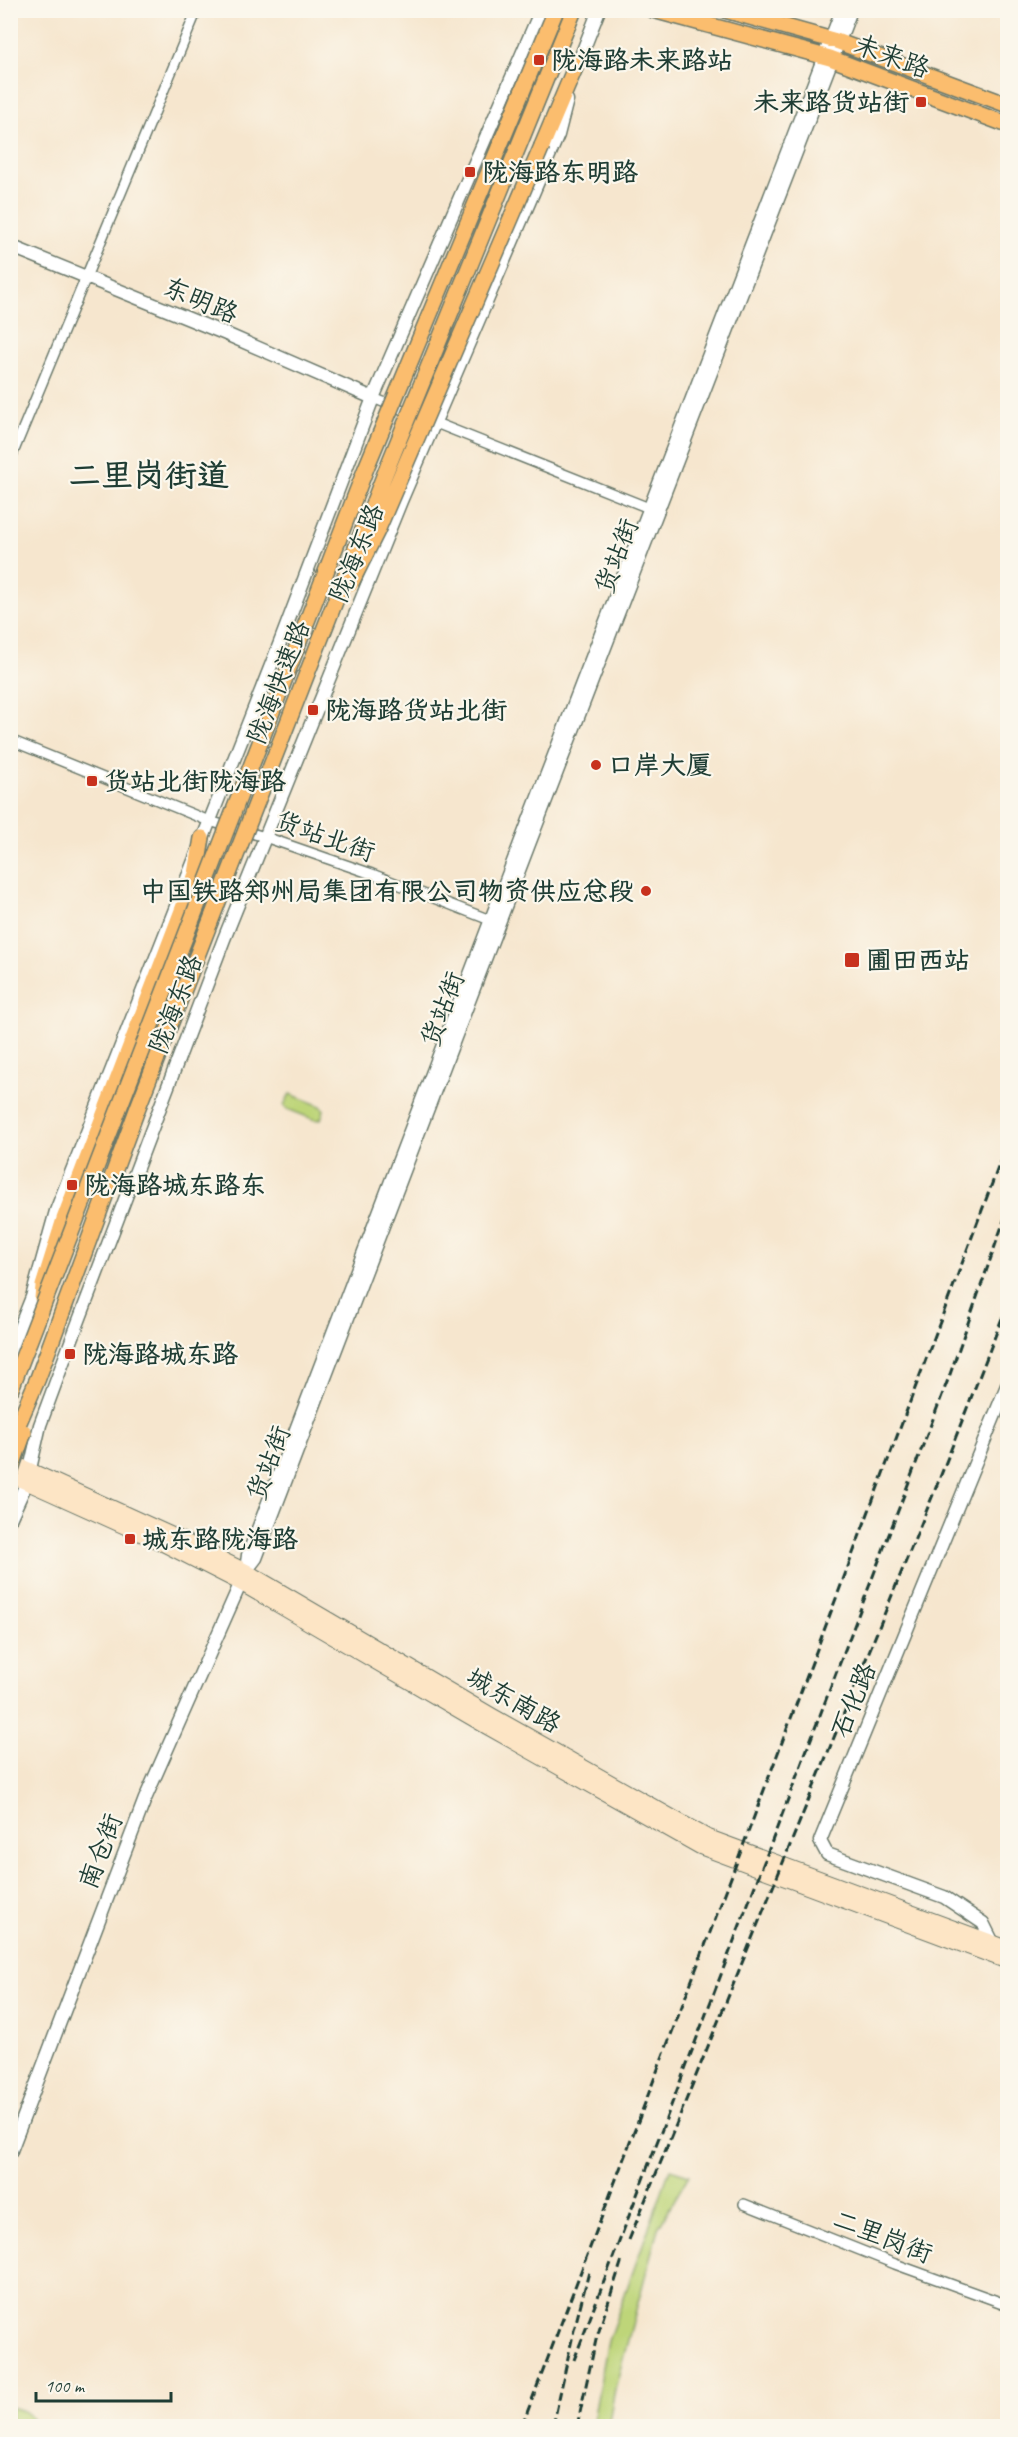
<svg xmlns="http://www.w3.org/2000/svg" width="1018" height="2437" font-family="Caveat,'LXGW WenKai TC',sans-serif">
<rect width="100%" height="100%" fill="#fbf7ec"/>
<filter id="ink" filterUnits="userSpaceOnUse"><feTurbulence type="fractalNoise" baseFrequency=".0167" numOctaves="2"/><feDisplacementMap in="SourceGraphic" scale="12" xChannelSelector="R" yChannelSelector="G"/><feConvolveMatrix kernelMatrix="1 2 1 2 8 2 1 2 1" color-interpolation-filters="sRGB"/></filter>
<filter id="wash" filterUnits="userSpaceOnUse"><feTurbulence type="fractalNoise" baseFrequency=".008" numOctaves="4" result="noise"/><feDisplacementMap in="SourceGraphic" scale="24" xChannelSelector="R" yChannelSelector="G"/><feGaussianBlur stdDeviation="1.35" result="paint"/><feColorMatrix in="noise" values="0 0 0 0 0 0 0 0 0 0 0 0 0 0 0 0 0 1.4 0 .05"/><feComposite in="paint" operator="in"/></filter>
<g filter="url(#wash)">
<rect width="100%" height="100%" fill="#f6e6ce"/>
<path fill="#bed579" stroke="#6e8956" stroke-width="1.5" d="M290 1094 321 1106 324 1110 321 1119 315 1120 287 1109 284 1105Z
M670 2169 689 2175 658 2228 615 2389 608 2426H592L608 2341Z
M11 2407C19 2409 28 2411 32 2419L29 2426H11Z"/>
</g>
<g filter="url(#ink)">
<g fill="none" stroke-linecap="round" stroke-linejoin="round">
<g stroke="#6a786a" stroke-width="12">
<path id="minor" d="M373 398 649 508
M10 460 197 10
M10 740 209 821 265 837 372 874 490 920
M744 2204 895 2264 1008 2305"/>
</g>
<g stroke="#6a786a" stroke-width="15">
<path id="tertiary" d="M575 71 599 10
M10 246 226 334 373 398
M10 1352 32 1297 56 1211 281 640 373 398 541 10
M10 1519 27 1482 40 1425 64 1360 224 939 401 501 558 135 567 100
M246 1570 248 1555 521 841 842 10
M993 1943 983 1923 944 1897 827 1854 820 1841 1008 1383
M10 2153 145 1799 246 1571 256 1558 529 844 851 10"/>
</g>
<g stroke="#6a786a" stroke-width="16">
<path id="secondary" d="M10 1461 168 1533 246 1571 493 1716 706 1836 1008 1948
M10 1475 163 1544 240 1583 487 1727 700 1847 1008 1962"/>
</g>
<g stroke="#6a786a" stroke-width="18">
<path id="primary" d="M653 10 830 58 1008 125
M725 10 836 41 1008 105"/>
</g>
<g stroke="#6a786a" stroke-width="18">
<path id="trunk" d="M542 146 577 63
M42 1299 43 1286 64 1219 196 874 202 838"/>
</g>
<use href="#minor" stroke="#fff" stroke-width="9"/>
<use href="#tertiary" stroke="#fff" stroke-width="12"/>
<use href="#secondary" stroke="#fde5c5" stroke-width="14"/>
<use href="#primary" stroke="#fbbd6e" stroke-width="15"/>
<use href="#trunk" stroke="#fbbd6e" stroke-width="15"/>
<path stroke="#1f3d34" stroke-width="3" stroke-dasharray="9 4.5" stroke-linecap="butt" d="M629 2240 939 1480 1008 1303
M574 2360 949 1377 1008 1209
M522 2426 749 1830 1008 1141
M553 2426 574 2330 589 2272
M577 2426 596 2340 622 2260"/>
<g stroke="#6a786a" stroke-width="18" stroke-linecap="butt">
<path id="trunk-bridge" d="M351 583 377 531 542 146
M10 1391 366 468 556 10
M10 1443 38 1378 138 1107 384 476 574 10
M10 1472 24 1432"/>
</g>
<use href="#trunk-bridge" stroke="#fbbd6e" stroke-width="15"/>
</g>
</g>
<g fill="#c8321e" stroke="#fbf7ec" stroke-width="2">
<rect x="533" y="54" width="12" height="12" rx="3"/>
<rect x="915" y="96" width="12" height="12" rx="3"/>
<rect x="464" y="166" width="12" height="12" rx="3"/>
<rect x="307" y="704" width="12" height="12" rx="3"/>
<circle cx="596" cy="765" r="6"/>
<rect x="86" y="775" width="12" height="12" rx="3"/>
<circle cx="646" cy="891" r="6"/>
<rect x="844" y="952" width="16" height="16" rx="3"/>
<rect x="66" y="1179" width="12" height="12" rx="3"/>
<rect x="64" y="1348" width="12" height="12" rx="3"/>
<rect x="124" y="1533" width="12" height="12" rx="3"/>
</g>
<g text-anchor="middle" stroke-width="4.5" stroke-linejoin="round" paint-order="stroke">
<g font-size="26" fill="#1f3d34" stroke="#fbf7ec">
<text transform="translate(892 56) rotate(20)" y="9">未来路</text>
<text transform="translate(201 300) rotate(23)" y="9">东明路</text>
<text transform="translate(356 553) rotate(-68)" y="9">陇海东路</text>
<text transform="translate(616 556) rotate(-69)" y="9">货站街</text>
<text transform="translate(278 682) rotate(-69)" y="9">陇海快速路</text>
<text transform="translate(325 836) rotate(19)" y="9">货站北街</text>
<text transform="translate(175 1004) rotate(-69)" y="9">陇海东路</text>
<text transform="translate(442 1009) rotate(-69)" y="9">货站街</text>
<text transform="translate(268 1463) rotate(-69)" y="9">货站街</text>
<text transform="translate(514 1700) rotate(30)" y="9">城东南路</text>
<text transform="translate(853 1700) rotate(-68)" y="9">石化路</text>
<text transform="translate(100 1851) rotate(-69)" y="9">南仓街</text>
<text transform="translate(883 2236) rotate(21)" y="9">二里岗街</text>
</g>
<g font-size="26" font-weight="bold" fill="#1f3d34" stroke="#fbf7ec" text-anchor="start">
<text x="551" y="69">陇海路未来路站</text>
<text x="909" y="111" text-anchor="end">未来路货站街</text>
<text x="482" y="181">陇海路东明路</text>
<text x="325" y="719">陇海路货站北街</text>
<text x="608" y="774">口岸大厦</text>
<text x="104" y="790">货站北街陇海路</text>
<text x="634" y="900" text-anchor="end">中国铁路郑州局集团有限公司物资供应总段</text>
<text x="866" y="969">圃田西站</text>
<text x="84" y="1194">陇海路城东路东</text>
<text x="82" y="1363">陇海路城东路</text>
<text x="142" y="1548">城东路陇海路</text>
</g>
<g font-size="32" font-weight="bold" fill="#1f3d34" stroke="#fbf7ec">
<text x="149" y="486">二里岗街道</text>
</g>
</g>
<rect width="1018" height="2437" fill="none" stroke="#fbf7ec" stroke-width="36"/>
<path d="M36 2392v9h135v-9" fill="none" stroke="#1f3d34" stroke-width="3"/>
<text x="45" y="2392" font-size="18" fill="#1f3d34" stroke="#fbf7ec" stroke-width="4.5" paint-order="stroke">100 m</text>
</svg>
